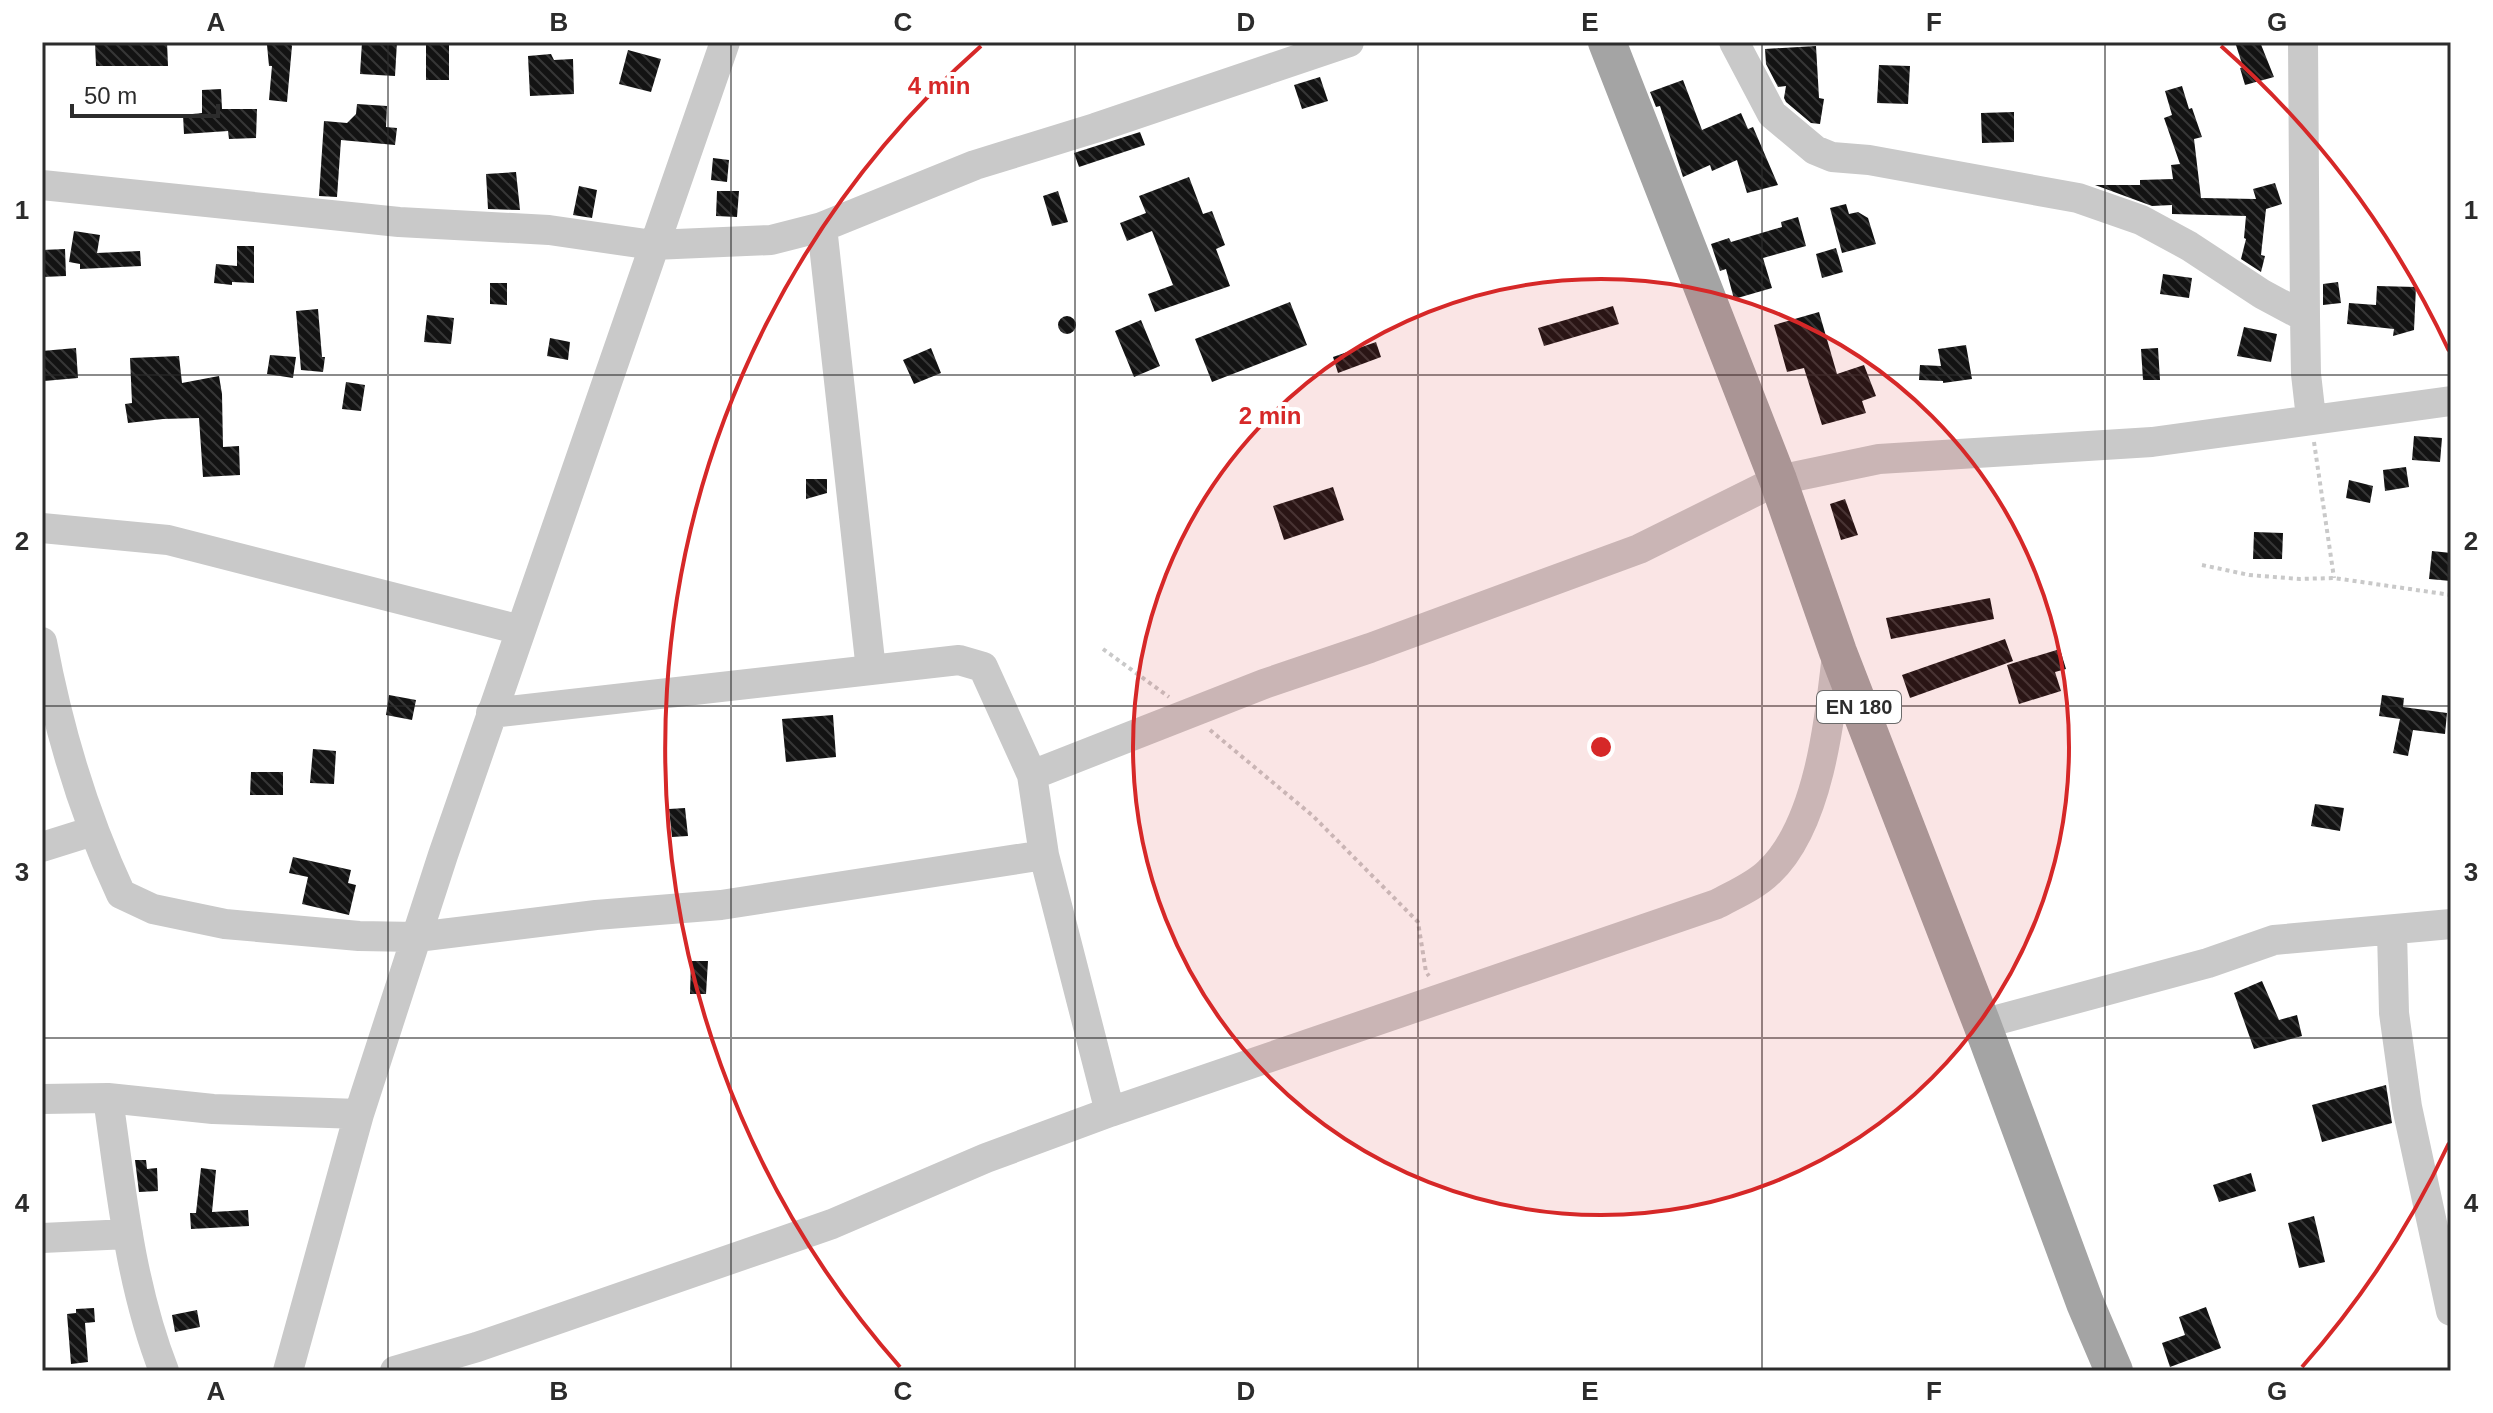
<svg xmlns="http://www.w3.org/2000/svg" width="2493" height="1413" font-family="Helvetica,sans-serif">
<defs>
<pattern id="building-back-hatch" width="6" height="6" patternUnits="userSpaceOnUse" patternTransform="scale(2)"><rect width="6" height="6" fill="#131313"/><path d="M-1 5l2 2M0 0l6 6M5-1l2 2" fill="none" stroke="#363636"/></pattern>
</defs>
<rect width="100%" height="100%" fill="#fff"/>
<path fill="url(#building-back-hatch)" d="M95 42H111V45L167 42 168 66H96Z
M362 42H397L395 76 360 74Z
M426 42H449V80H426Z
M2235 42H2260L2274 77 2245 85 2240 68 2243 67Z
M290 43 292 46 287 102 269 100 272 66H269L267 45Z
M1816 46 1819 98 1824 99 1820 124 1811 123 1786 102 1784 98 1786 86 1778 87 1766 64 1765 49Z
M628 50 661 59 651 92 619 84Z
M551 54 554 60 573 59 574 94 530 96 528 56Z
M1879 65 1910 66 1908 104 1877 103Z
M1320 77 1328 101 1302 109 1294 85Z
M1683 80 1702 130 1741 113 1748 129 1753 127 1778 185 1747 193 1737 160 1712 171 1710 165 1683 177 1660 106 1656 107 1650 92Z
M2182 86 2189 109 2192 108 2202 137 2194 139 2201 198 2256 199 2253 189 2275 183 2282 204 2266 209 2261 255 2265 256 2261 272 2241 259 2246 239 2244 238 2246 216 2172 214V205L2152 206 2095 185H2140V180L2173 179 2171 165 2180 164 2164 118 2172 115 2165 91Z
M221 89 222 109H257L256 138 229 139 228 131 184 134 183 115 202 113V90Z
M357 104 387 106 386 127 397 128 395 145 341 140 337 197 319 196 324 121 347 123 356 114Z
M2014 112V142L1982 143 1981 113Z
M1140 132 1145 145 1079 167 1074 153Z
M713 158 729 160 727 182 711 180Z
M516 172 520 210 488 209 486 174Z
M1189 177 1203 214 1212 211 1225 245 1216 249 1230 286 1155 312 1148 294 1173 285 1152 231 1127 241 1120 223 1146 213 1139 196Z
M579 186 597 190 592 218 573 215Z
M717 191H739L737 217 716 216Z
M1058 191 1068 222 1052 226 1043 196Z
M1846 204 1849 214 1858 212 1868 218 1876 244 1842 253 1830 208Z
M1798 217 1806 246 1763 258 1772 288 1734 299 1726 269 1720 271 1711 244 1729 238 1731 242 1782 227 1781 222Z
M74 231 100 235 97 253 140 251 141 266 80 269V264L69 262Z
M237 246H254V283L232 282V285L214 283 216 264 237 266Z
M1836 248 1843 272 1822 278 1816 254Z
M65 249 66 276 42 277V250Z
M2163 274 2192 278 2189 298 2160 294Z
M2338 282 2341 303 2323 305V284Z
M490 283H507V305L490 304Z
M2377 286 2416 287 2414 330 2393 336 2394 329 2347 324 2349 303 2376 305Z
M1290 302 1307 345 1212 382 1195 339Z
M1613 306 1619 324 1544 346 1538 328Z
M318 309 322 357H325L323 372 301 370 296 311Z
M1819 312 1837 374 1864 365 1876 396 1862 401 1866 413 1822 425 1804 368 1787 372 1774 325Z
M427 315 454 318 451 344 424 342Z
M1058 325a9 9 0 1 1 18 0a9 9 0 1 1-18 0Z
M1141 320 1160 366 1134 377 1115 331Z
M2244 327 2277 334 2271 362 2237 356Z
M550 338 570 342 568 360 547 356Z
M1376 342 1381 357 1338 373 1333 357Z
M1966 345 1972 379 1943 383V381L1919 380 1920 365 1941 366 1938 349Z
M76 348 78 378 44 381 42 351Z
M931 348 941 373 914 384 903 360Z
M2158 348 2160 380H2143L2141 349Z
M270 355 296 357 293 378 267 374Z
M179 356 182 383 219 376 222 394 223 447 239 446 240 475 203 477 199 418 163 419 128 423 125 404 132 403 130 358Z
M346 382 365 385 361 411 342 409Z
M2414 436 2442 438 2440 462 2412 460Z
M2406 467 2409 487 2385 491 2383 470Z
M806 479H827V493L806 499Z
M2349 480 2373 486 2370 503 2346 498Z
M1333 487 1344 520 1284 540 1273 506Z
M1845 499 1858 535 1841 540 1830 504Z
M2254 532 2283 533 2282 559H2253Z
M2432 551 2451 553V581L2429 579Z
M1990 598 1994 619 1891 639 1886 618Z
M2005 639 2013 661 1910 698 1902 675Z
M2060 649 2066 669 2055 672 2061 691 2019 704 2007 665Z
M389 695 416 700 412 720 386 715Z
M2382 695 2404 698 2403 707 2447 713 2445 734 2413 730 2408 756 2393 753 2400 719 2379 716Z
M833 715 836 757 786 762 782 719Z
M313 749 336 751 334 784 310 783Z
M251 772H283V795H250Z
M2315 804 2344 808 2340 831 2311 826Z
M685 808 688 836 672 837 669 809Z
M293 857 351 870 348 883 356 885 349 915 302 904 308 877 289 873Z
M691 961H708L706 994H690Z
M2262 981 2279 1020 2297 1015 2302 1036 2254 1049 2234 993Z
M2386 1085 2392 1123 2322 1142 2312 1105Z
M135 1160H146L147 1169 157 1168 158 1191 139 1192Z
M201 1168 216 1170 212 1212 248 1210 249 1226 191 1229 190 1213H196Z
M2251 1173 2256 1191 2219 1202 2213 1185Z
M2314 1216 2325 1262 2299 1268 2288 1223Z
M2206 1307 2221 1348 2170 1367 2162 1343 2185 1335 2179 1317Z
M94 1308 95 1322 85 1323 88 1362 71 1364 67 1314 76 1313V1309Z
M197 1310 200 1327 175 1332 172 1315Z"/>
<g fill="none" stroke-linecap="round" stroke-linejoin="round">
<path stroke="#c9c9c9" stroke-width="4" stroke-dasharray="4 4" stroke-linecap="butt" d="M2314 442 2334 578
M2202 565 2249 575 2300 579 2334 578 2451 595
M1103 649 1169 697
M1210 730 1313 816 1418 922 1426 972 1429 976"/>
<path stroke="#c9c9c9" stroke-width="30" d="M1734 42 1772 114 1815 150 1832 157 1869 160 2078 198 2141 220 2189 246 2262 294 2305 317
M2303 42 2305 317 2306 374 2311 418
M42 185 399 222 549 230 653 245 771 240 822 227 975 165 1095 128 1349 42
M822 227 871 670
M42 528 168 540 521 630
M42 642C58 728 84 815 121 894L153 909 225 924 359 936 417 937 596 915 721 905 1044 855
M491 713 959 660 983 667 1032 775 1044 855 1110 1112
M1032 775 1264 684 1370 648 1639 549 1778 480 1879 459 2152 442 2451 401
M42 847 93 831
M2392 931 2394 1013 2407 1107 2451 1311
M1982 1024 2208 963 2274 940 2451 924
M108 1098C121 1190 130 1284 164 1371
M42 1099 108 1098 213 1109 359 1114
M42 1238 128 1234
M288 1371 359 1114 443 855 725 42
M395 1371 477 1347 832 1224 986 1158 1110 1112 1717 904C1733 895 1755 886 1769 872 1819 825 1830 719 1837 654"/>
<path stroke="#a4a4a4" stroke-width="38" d="M1607 42 1778 480 1838 652 1982 1024 2085 1303 2114 1371"/>
</g>
<path fill="none" stroke="#2c2c2c" stroke-width="2" stroke-opacity="0.55" d="M388 42V1371M731 42V1371M1075 42V1371M1418 42V1371M1762 42V1371M2105 42V1371M42 375H2451M42 706H2451M42 1038H2451"/>
<circle cx="1601" cy="747" r="468" fill="#d62828" fill-opacity=".12"/>
<g fill="none" stroke="#d62828" stroke-width="4">
<circle cx="1601" cy="747" r="468"/>
<path d="M2449 1143A936 936 0 0 1 2302 1367M900 1367A936 936 0 0 1 981 46M2221 46A936 936 0 0 1 2449 351"/>
</g>
<g text-anchor="middle" stroke-width="8" stroke-linejoin="round" paint-order="stroke">
<rect fill="#fff" stroke="#6b6b6b" stroke-width="2" x="1817" y="691" width="84" height="32" rx="6"/>
<g font-size="20" font-weight="bold" fill="#2c2c2c">
<text x="1859" y="714">EN 180</text>
</g>
</g>
<circle cx="1601" cy="747" r="12" fill="#d62828" stroke="#fff" stroke-width="4"/>
<g font-size="24" text-anchor="middle" font-weight="bold" fill="#d62828" stroke="#fff" stroke-width="8" stroke-linejoin="round" paint-order="stroke">
<text x="939" y="94">4 min</text>
<text x="1270" y="424">2 min</text>
</g>
<rect width="2493" height="1413" fill="none" stroke="#ffffff" stroke-width="88"/>
<path d="M72 104v12h146v-12" fill="none" stroke="#2c2c2c" stroke-width="4"/>
<text x="84" y="104" font-size="24" fill="#2c2c2c" stroke="#ffffff" stroke-width="6" paint-order="stroke">50 m</text>
<rect x="44" y="44" width="2405" height="1325" fill="none" stroke="#2c2c2c" stroke-width="3"/>
<g font-size="26" text-anchor="middle" font-weight="bold" fill="#2c2c2c">
<text x="216" y="31">A</text>
<text x="559" y="31">B</text>
<text x="903" y="31">C</text>
<text x="1246" y="31">D</text>
<text x="1590" y="31">E</text>
<text x="1934" y="31">F</text>
<text x="2277" y="31">G</text>
<text x="22" y="219">1</text>
<text x="2471" y="219">1</text>
<text x="22" y="550">2</text>
<text x="2471" y="550">2</text>
<text x="22" y="881">3</text>
<text x="2471" y="881">3</text>
<text x="22" y="1212">4</text>
<text x="2471" y="1212">4</text>
<text x="216" y="1400">A</text>
<text x="559" y="1400">B</text>
<text x="903" y="1400">C</text>
<text x="1246" y="1400">D</text>
<text x="1590" y="1400">E</text>
<text x="1934" y="1400">F</text>
<text x="2277" y="1400">G</text>
</g>
</svg>
